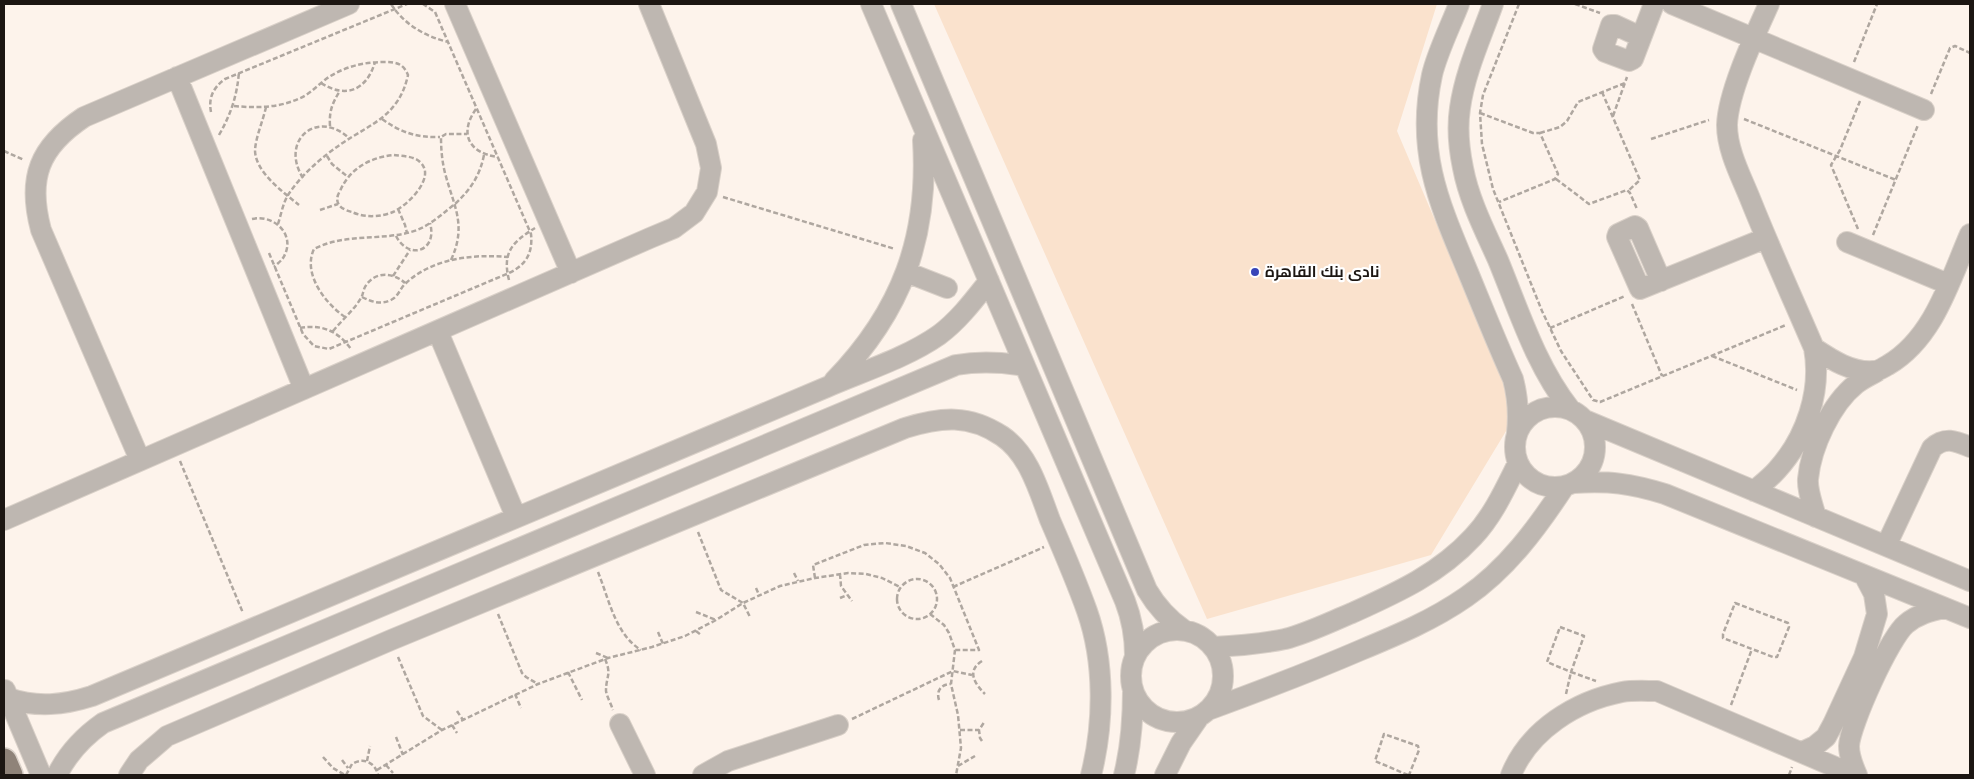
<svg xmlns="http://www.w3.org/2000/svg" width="1974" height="779" font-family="'Work Sans',Cairo,sans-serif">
<rect width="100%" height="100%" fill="#fdf3eb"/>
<path fill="#fae2cd" d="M934 4H1437L1397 131 1517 413 1431 555 1207 619Z"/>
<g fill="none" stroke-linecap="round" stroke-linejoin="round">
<g stroke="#d9d0c8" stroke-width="22">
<path id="minor" d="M455 4 571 273
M871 4 1125 601C1132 619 1135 636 1135 656
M901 4 1147 590C1157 607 1168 619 1184 630
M1459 4C1451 25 1437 53 1432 75 1415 154 1441 207 1470 277 1484 311 1498 346 1513 379 1518 398 1519 414 1517 433
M1493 4C1481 38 1465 72 1460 108 1457 128 1459 149 1463 168 1469 200 1485 231 1498 260 1519 311 1536 366 1570 409
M1672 4 1924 110
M1769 4C1755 35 1728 92 1727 125 1727 151 1742 178 1751 201 1771 251 1793 299 1814 348 1832 360 1852 373 1874 371 1879 371 1884 367 1888 365 1934 338 1950 280 1970 234
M1641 37 1615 25H1611L1603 49 1605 52 1629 61 1633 59 1654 4
M177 77 304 389
M1847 242 1948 284
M906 272 947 288
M1661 281 1638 228 1635 226 1618 234 1617 237 1640 289 1766 238
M438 332 516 517
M834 381C902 311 929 237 923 140
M1515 447a40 40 0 1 1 80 0a40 40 0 1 1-80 0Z
M1587 421 1970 581
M140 460 41 230C27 178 39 147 84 117L349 4
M1573 483C1610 481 1629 483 1665 494L1970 618
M1754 491C1762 484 1770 478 1777 470 1806 438 1822 391 1814 348
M1816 517C1813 505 1807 491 1808 479 1811 447 1831 404 1856 384 1862 379 1869 376 1876 372
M4 520 650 238 674 228 694 213 707 192 711 168 706 144 649 4
M1886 546 1932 448C1945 436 1956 441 1970 447
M1131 676a46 46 0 1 1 92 0a46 46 0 1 1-92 0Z
M1213 647C1237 646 1261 644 1285 639 1308 633 1330 622 1352 613 1396 593 1439 574 1473 537 1493 516 1505 489 1518 463
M5 690 41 775
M8 698C37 708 64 705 92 696L827 387C864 371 906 358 939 335 959 320 974 300 989 281
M1208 710C1260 691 1310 672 1361 650 1397 635 1433 620 1466 597 1507 569 1537 528 1564 487
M620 724 645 775
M1802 752 1815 746 1826 737 1833 724 1864 657 1877 614 1874 594 1864 575
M57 775C68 753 83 737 103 723L956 365C980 361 1001 362 1025 366
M129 775 139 760 167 736 391 640 905 428C941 417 969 414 1002 436 1029 454 1039 491 1050 520 1063 550 1076 580 1087 611 1105 662 1104 724 1091 775
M703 775 728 761 838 725
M1124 775C1131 747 1133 719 1133 690
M1165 775 1181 743 1199 717
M1511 775C1529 730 1576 701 1622 692 1633 690 1646 691 1657 691L1854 775
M1857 775C1853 766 1849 756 1849 746 1850 725 1890 637 1906 624 1918 614 1930 611 1945 608"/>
</g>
<g stroke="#d9d0c8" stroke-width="28">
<path id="major" d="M4 761 10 775"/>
</g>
<path stroke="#afa7a0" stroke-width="2.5" stroke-dasharray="5 2.5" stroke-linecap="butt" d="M391 4C404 24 424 36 448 42
M1519 4 1483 95 1480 113 1482 144 1493 189 1542 311 1561 351 1593 400 1600 402 1786 325
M1575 4 1600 13
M1854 62 1877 4
M321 83C346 99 367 90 375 62
M1602 92 1640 180 1628 191
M1931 94 1950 48 1955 46 1970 53
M234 106C255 108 278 108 298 99 309 95 317 86 326 79 343 67 363 62 384 62 396 62 403 63 408 75 399 116 372 123 341 144 322 157 301 175 288 195 283 203 281 215 278 224
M266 107C263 121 256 136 255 150 255 172 283 192 299 205
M476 109C459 133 468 153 498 157
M211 112C208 97 214 87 225 79L407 4
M1480 113 1533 133H1540L1558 174 1555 179 1499 202
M1613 116 1627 77
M382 119C400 132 417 138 440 137
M1744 119 1896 180
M330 126C329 112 332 103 340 91
M1540 133 1560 127 1567 121 1578 102 1625 83
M219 135C231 114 237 96 239 72
M1651 139 1709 120
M4 151 24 160
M394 155C402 156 414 156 420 162 437 177 407 206 393 212 381 217 365 218 352 212 348 211 342 209 339 205 336 200 337 196 340 191 350 168 371 157 394 155Z
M327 156 332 164 348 177
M303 178C279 140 318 108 350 139
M1556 179 1589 204 1627 190 1630 193 1637 209
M723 197 895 249
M398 209 405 225 407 233
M320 210 338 204
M252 219C275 214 297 236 283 258 281 261 277 264 274 267
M1858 229 1831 165 1840 150 1860 101
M1873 235 1918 125
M396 236C409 261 438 251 430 223
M269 253 303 334 314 346 329 349 509 273C526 265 533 253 531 234L435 12 423 4
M451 260C467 225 454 207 445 173 442 161 441 149 441 137L446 134H467
M393 276 410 250
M509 280C502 253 512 242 535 228
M362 297C372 302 381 305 391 300 399 296 400 288 406 283 433 258 473 254 508 257
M1632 304 1662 376
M345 317C326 304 302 274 314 249 345 233 379 241 411 232 429 227 442 214 456 203 471 189 480 175 484 155
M300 328C322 324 338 331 351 349
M1550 328 1625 296
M333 331C342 320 354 310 361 298 363 295 363 291 365 287 374 271 393 272 405 283
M1712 356 1797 390
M180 461 243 613
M698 532 721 590 743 603 750 617
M598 572C609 599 615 634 641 650
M794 573 798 581
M840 574 841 586 852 601
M815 578 813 565 864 545 885 543 906 546 925 553 939 564 950 578 979 650H955
M897 599a20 20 0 1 1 40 0a20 20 0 1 1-40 0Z
M953 587 1044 547
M756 588 759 595
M840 598 847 595
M1735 603 1788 623 1789 627 1777 657H1773L1723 638V634Z
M696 612 716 620
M498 614 522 673 526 677 538 684
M930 614 944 625 949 633 955 650 951 684 958 715 961 748 956 775
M1560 627 1584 636 1571 672 1547 662Z
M696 631 701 635
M658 632 663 644
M596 653 608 658
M398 657 423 716 442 730
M605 659C612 675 606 676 606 691 607 697 611 704 613 710
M982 661C966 671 975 684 985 694
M568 672 582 700
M515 694 521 708
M1566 694 1571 672 1596 681
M939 700C936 691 941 684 951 684
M1731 705 1752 649
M457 711 463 720
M852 719 953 671 972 675
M452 725 457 733
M960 730H979
M396 737 403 755
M982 741 980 738 979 730 985 721
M323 757 333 768 345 775
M342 760 348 768
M367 761 370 746
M386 765 393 773
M958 766 975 756
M377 770 442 730 538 684 608 658 652 647 685 636 716 620 743 603 780 586 815 578 848 573 866 574 882 578 900 587
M346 775 352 764C363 757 375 762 378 775
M1408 775 1375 761 1384 734 1418 746 1419 750 1409 775
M1789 775 1792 767"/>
<use href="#minor" stroke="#beb7b1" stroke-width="20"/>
<use href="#major" stroke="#8f8379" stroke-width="25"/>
</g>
<circle fill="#3845b8" stroke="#fff" stroke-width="2" cx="1255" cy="272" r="5"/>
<g text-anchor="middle" stroke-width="4.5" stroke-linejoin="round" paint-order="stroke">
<g font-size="15" font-weight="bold" fill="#1c1612" stroke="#fff" text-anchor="start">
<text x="1265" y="277">نادى بنك القاهرة</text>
</g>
</g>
<rect width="1974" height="779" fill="none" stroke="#1c1612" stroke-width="10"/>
</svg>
